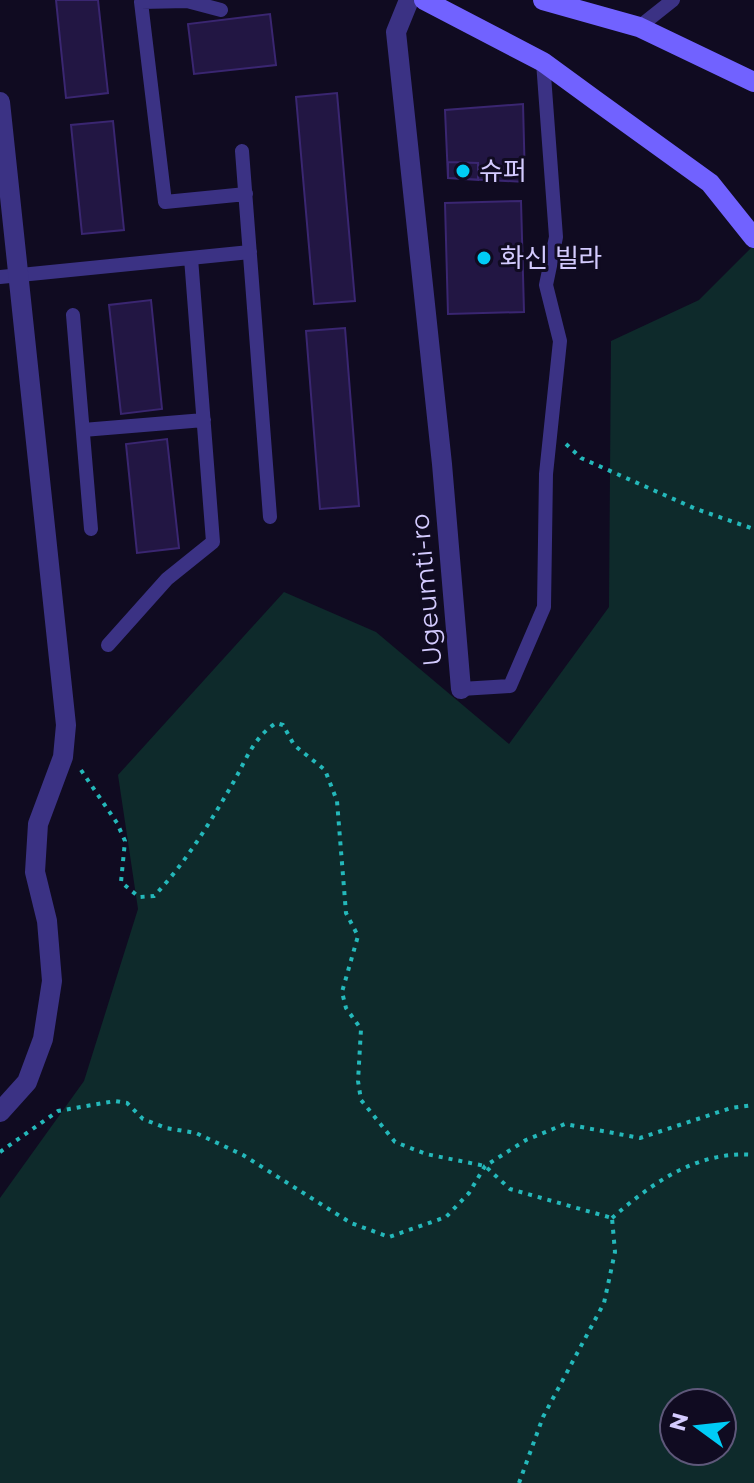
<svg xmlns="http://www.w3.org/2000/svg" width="754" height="1483" font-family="Montserrat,'Noto Sans KR',sans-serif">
<rect width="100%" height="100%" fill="#100b21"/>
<path fill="#0e2a2b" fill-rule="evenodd" d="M754 245V1483H0V1198L84 1081 138 909 118 775 284 592 376 632 509 744 609 607 611 341 699 300ZM674 1403H722V1451H674Z"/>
<path fill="#221643" stroke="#3a2671" stroke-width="2" d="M56 0H98L108 93 66 98Z
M270 14 276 65 194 74 188 24Z
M337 93 355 301 314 304 296 97Z
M523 104 525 182 448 178 445 110Z
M113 121 124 230 82 234 71 125Z
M448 162 478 163V180L448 178Z
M521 201 524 312 448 314 445 203Z
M151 300 162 409 121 414 109 305Z
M345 328 359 506 320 509 306 331Z
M167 439 179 548 137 553 126 444Z"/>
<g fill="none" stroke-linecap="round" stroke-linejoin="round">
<path stroke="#24b8ba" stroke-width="4" stroke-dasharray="4 6" stroke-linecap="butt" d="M566 444 581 458 696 509 754 529
M81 770 117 823 125 841 121 882 139 897 154 896C185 864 211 821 233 783 246 760 253 738 276 723L283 725 294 745 325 770 337 801 346 913 358 936 342 992 346 1008 361 1029 358 1081 361 1100 395 1142 426 1154 485 1166 510 1189 612 1218
M0 1152 58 1111 115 1101 127 1103 143 1119 166 1128 196 1133 243 1155 351 1223 389 1237 446 1217 469 1193 485 1166 526 1140 565 1124 640 1138 731 1108 754 1105
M612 1218C652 1183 698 1150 754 1155
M519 1483 543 1417 604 1303 615 1252 612 1218"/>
<path stroke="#3b3284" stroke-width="14" d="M221 10 187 1 141 2 165 202 246 194
M639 27 673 0
M242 151 270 517
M0 277 250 252
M73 315 91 529
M83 430 204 420
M108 645 167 579 213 542 191 258
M461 689 510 686 544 607 546 474 560 341 546 285 556 237 543 62"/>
<path stroke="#3b3284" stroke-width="20" d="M409 0 396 32 442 464 461 689
M0 102 66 725 63 757 38 824 35 872 47 921 52 981 43 1039 27 1082 0 1112"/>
<path stroke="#7162ff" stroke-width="20" d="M424 0 543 62 595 100 710 183 754 238
M543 0 639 27 754 82"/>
</g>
<g fill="#00ccf6" stroke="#100b21" stroke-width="3">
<circle cx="463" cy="171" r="8"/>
<circle cx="484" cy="258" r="8"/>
</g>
<g text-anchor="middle" stroke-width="6" stroke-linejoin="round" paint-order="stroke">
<g font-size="26" fill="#d4cbff" stroke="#100b21" text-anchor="start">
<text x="479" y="180">슈퍼</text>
<text x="500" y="267">화신 빌라</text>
</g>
<g font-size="26" fill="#d4cbff" stroke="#100b21">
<text transform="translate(426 590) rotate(-95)" y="9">Ugeumti-ro</text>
</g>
</g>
<g transform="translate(698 1427) rotate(285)"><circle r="38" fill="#100b21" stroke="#5e587a" stroke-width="2"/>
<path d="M0-6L14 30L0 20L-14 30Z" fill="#00ccf6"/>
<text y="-12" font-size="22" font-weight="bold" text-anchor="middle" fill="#d4cbff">N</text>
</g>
</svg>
